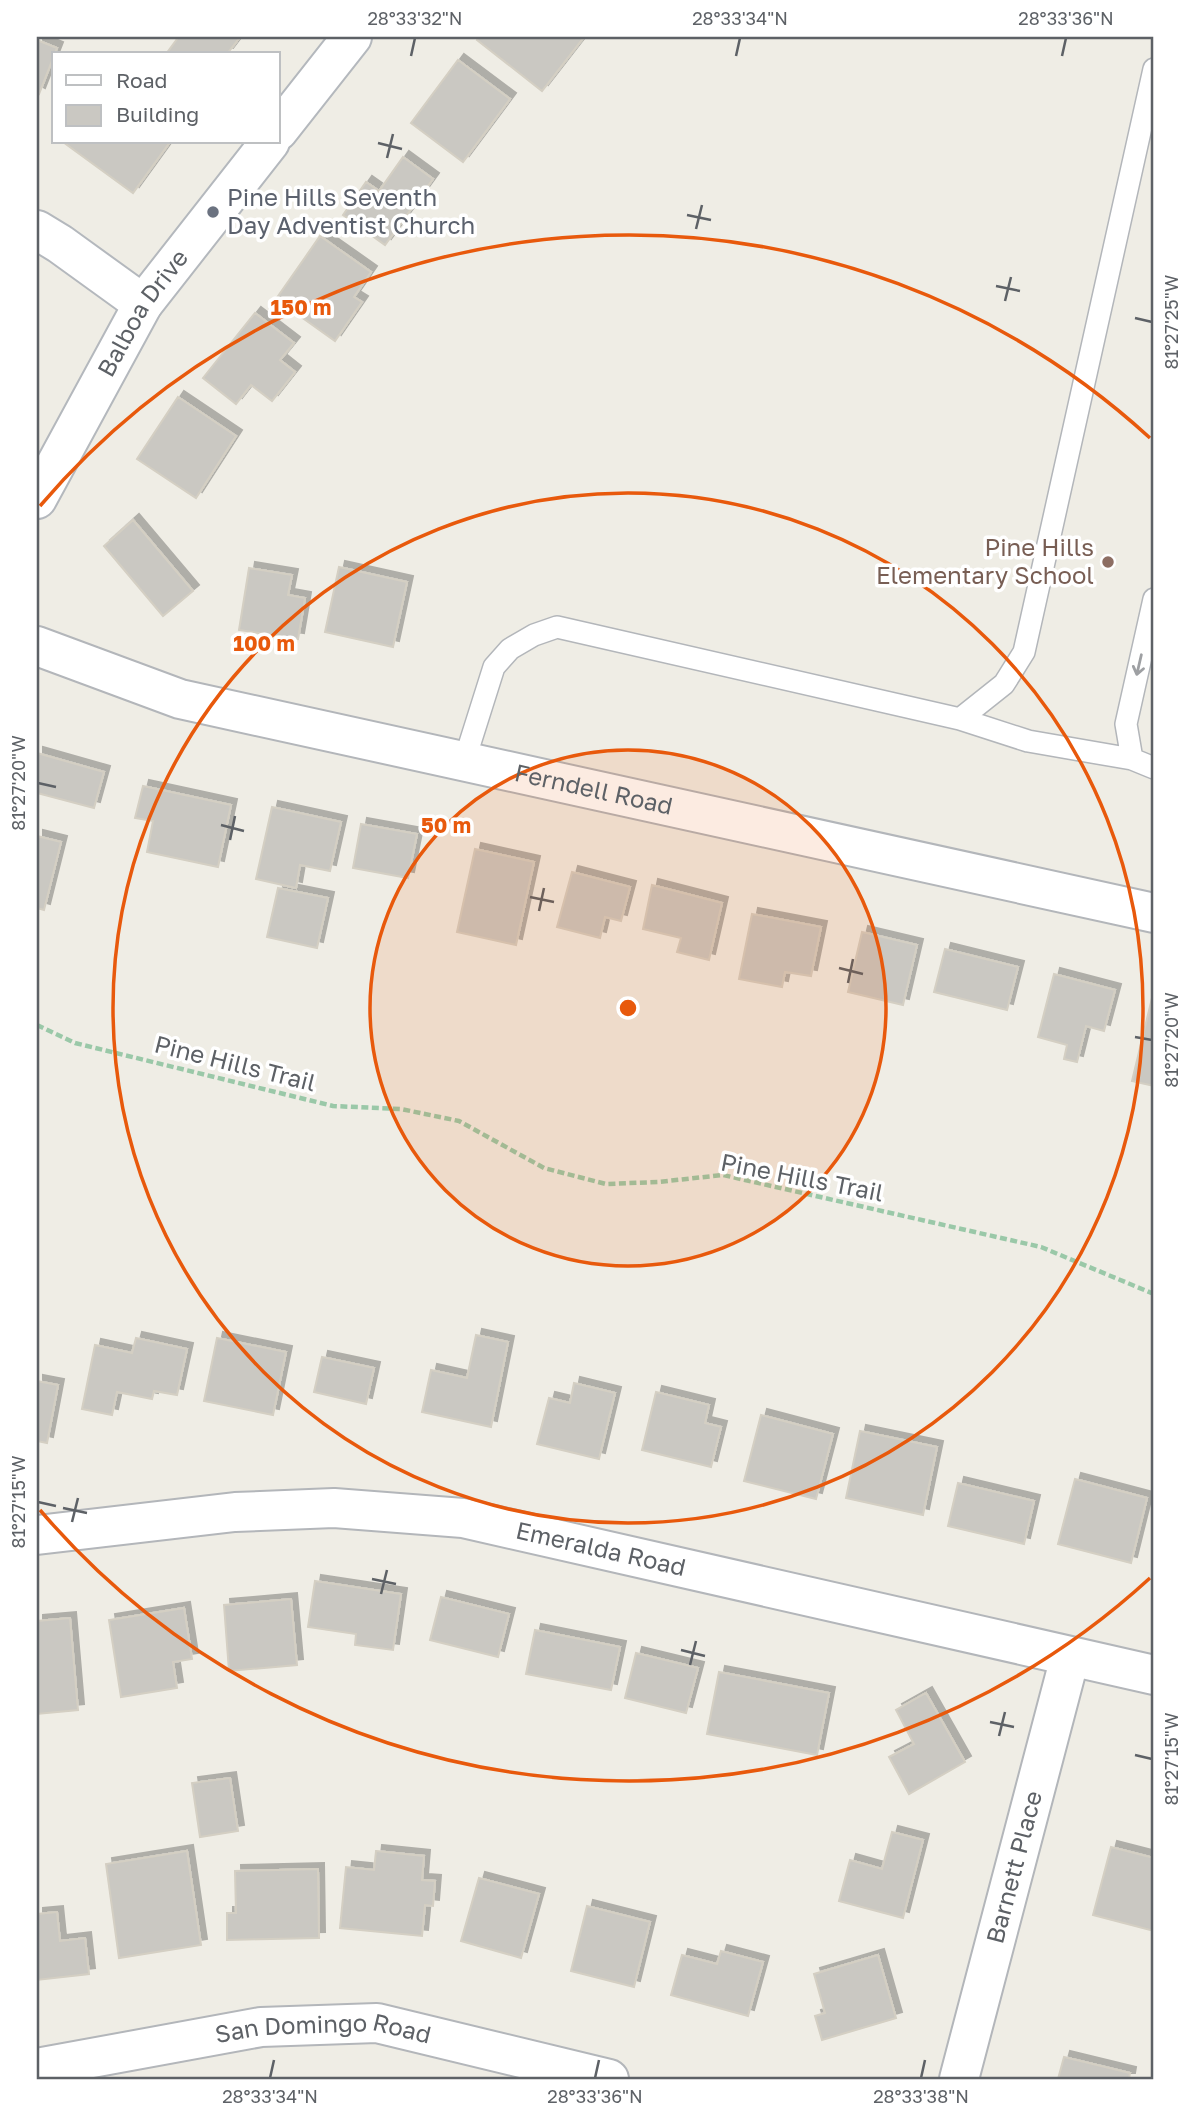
<svg xmlns="http://www.w3.org/2000/svg" width="1191" height="2116" font-family="'Golos Text',sans-serif">
<defs>
<filter id="shadow"><feDropShadow dx="6" dy="-6" stdDeviation="0" flood-color="#0004"/></filter>
</defs>
<rect width="100%" height="100%" fill="#efede5"/>
<path fill="#cac8c2" stroke="#d4cfc3" stroke-width="2" filter="url(#shadow)" d="M174 37H240L227 54H166L177 39Z
M479 37H584L542 91 477 40Z
M37 40 57 48 39 94 37 93Z
M458 60 510 99 463 162 411 123Z
M63 142H170L133 193Z
M403 157 433 179 385 245 343 215 366 182 379 191Z
M320 236 371 272 354 297 362 302 335 341 276 299Z
M255 313 294 343 280 360 295 372 272 401 251 385 236 404 203 378Z
M178 397 236 436 196 498 137 459Z
M133 520 193 591 163 616 104 546Z
M339 567 407 582 393 647 325 632Z
M249 568 292 575 288 595 305 598 298 639 239 630Z
M37 753 104 772 94 808 37 793Z
M143 786 231 805 218 867 147 852 153 821 135 818Z
M272 807 341 822 330 871 300 865 296 888 256 879Z
M361 824 417 834 408 878 353 868Z
M37 836 61 842 44 910 37 908Z
M475 849 534 862 516 945 457 932Z
M572 872 630 887 621 921 605 917 600 938 557 927Z
M652 885 722 903 709 960 677 952 681 938 643 929Z
M278 888 328 898 317 948 267 937Z
M752 914 821 927 811 976 785 972 782 987 739 979Z
M862 932 917 945 903 1005 848 992Z
M945 949 1018 967 1007 1010 934 992Z
M1054 974 1115 990 1104 1031 1086 1026 1077 1062 1064 1059 1067 1045 1038 1037Z
M1152 998H1154V1086L1132 1081Z
M476 1335 508 1342 491 1427 422 1412 431 1370 467 1378Z
M136 1338 187 1349 177 1395 154 1391 152 1399 117 1392 112 1415 82 1409 95 1345 132 1353Z
M217 1338 286 1352 273 1415 204 1401Z
M322 1357 374 1368 366 1404 314 1392Z
M37 1381 58 1385 47 1443 37 1441Z
M574 1383 615 1393 599 1459 537 1444 549 1398 570 1403Z
M656 1392 709 1405 705 1423 721 1427 711 1467 642 1450Z
M761 1415 833 1434 816 1499 744 1481Z
M860 1431 937 1447 923 1515 846 1498Z
M1075 1479 1147 1498 1131 1563 1058 1544Z
M958 1483 1034 1501 1024 1544 948 1526Z
M315 1581 401 1594 393 1650 355 1645 356 1634 308 1627Z
M441 1597 509 1614 498 1657 430 1640Z
M291 1599 297 1665 229 1671 224 1605Z
M184 1608 192 1659 173 1662 177 1688 121 1697 109 1620Z
M70 1618 78 1710 37 1714V1621Z
M535 1630 620 1647 611 1690 526 1674Z
M636 1653 698 1668 686 1713 625 1698Z
M719 1672 829 1693 817 1755 707 1734Z
M926 1693 965 1762 909 1794 889 1757 914 1744 896 1710Z
M230 1778 238 1831 200 1837 192 1783Z
M892 1832 923 1840 903 1918 839 1901 850 1860 882 1869Z
M1111 1847 1154 1858V1931L1093 1915Z
M187 1851 201 1945 119 1958 106 1864Z
M376 1851 424 1856 422 1880 435 1881 433 1906 425 1905 422 1936 340 1928 346 1867 374 1870Z
M318 1869 319 1938 227 1940V1913H236L235 1871Z
M479 1878 539 1894 521 1958 461 1941Z
M587 1906 650 1922 634 1987 571 1971Z
M57 1912 60 1941 85 1938 89 1974 37 1980V1914Z
M721 1951 763 1962 748 2016 671 1995 682 1955 717 1964Z
M878 1955 896 2018 822 2040 815 2016 825 2013 814 1974Z
M1064 2057 1130 2073 1129 2079H1058Z"/>
<g fill="none" stroke-linecap="round" stroke-linejoin="round">
<g stroke="#b3b6ba" stroke-width="24">
<path id="lane" d="M1154 599 1126 724 1132 759 1154 768
M960 719 1028 741 1132 759
M464 762 494 667 510 649 534 635 557 627 960 719 1004 684 1024 652 1154 69"/>
</g>
<g stroke="#b3b6ba" stroke-width="42">
<g id="street">
<path id="s1" d="M37 646 180 699 1154 913"/>
<path id="s2" d="M37 1535 235 1512 334 1508 463 1518 1154 1675"/>
<path id="s3" d="M37 2068 261 2027 377 2023 609 2079"/>
<path id="s4" d="M959 2079 1070 1657"/>
</g>
</g>
<g stroke="#b4b8bd" stroke-width="42">
<g id="secondary">
<path d="M278 131 352 37"/>
<path d="M37 230 60 244 143 304"/>
<path id="s5" d="M37 499 143 304 270 142"/>
</g>
</g>
<path stroke="#9ac8a8" stroke-width="4.5" stroke-dasharray="7 3.5" stroke-linecap="butt" d="M37 1025 75 1043 333 1106 401 1109 459 1121 544 1168 606 1184 658 1182 723 1175 1041 1247 1154 1294"/>
<use href="#lane" stroke="#fff" stroke-width="21"/>
<use href="#street" stroke="#fff" stroke-width="38"/>
<use href="#secondary" stroke="#fff" stroke-width="38"/>
</g>
<defs><path id="oneway-shaft" d="M-6 0H5M1.5-3L5.5 0L1.5 3" fill="none" stroke-width="1.6" stroke-linecap="round" stroke-linejoin="round" transform="scale(1.75)"/></defs>
<use stroke="#9ea0a3" href="#oneway-shaft" transform="translate(1139 665) rotate(103)"/>
<path fill="none" stroke="#5d6166" stroke-width="2.5" d="M411 56 415 38M736 56 740 38M1062 56 1066 38M378 143 402 149M387 158 393 134M687 215 711 220M696 229 702 205M996 286 1020 291M1005 301 1011 277M1135 318 1152 322M38 783 56 787M221 825 244 831M230 840 235 816M530 897 554 902M539 911 544 888M839 968 863 974M848 983 853 959M1135 1037 1152 1040M38 1502 56 1506M63 1508 87 1513M72 1522 78 1498M372 1579 396 1584M381 1594 387 1570M681 1650 705 1656M690 1665 696 1641M990 1722 1014 1727M999 1736 1005 1712M1135 1755 1152 1759M270 2078 274 2060M595 2078 599 2060M921 2078 925 2060"/>
<circle cx="628" cy="1008" r="258" fill="#e8590c" fill-opacity=".12"/>
<g fill="none" stroke="#e8590c" stroke-width="3.5">
<circle cx="628" cy="1008" r="258"/>
<circle cx="628" cy="1008" r="515"/>
<path d="M1150 1578A773 773 0 0 1 40 1510M40 506A773 773 0 0 1 1150 438"/>
</g>
<circle fill="#6b7280" stroke="#fff" stroke-width="2.5" cx="213" cy="212" r="7"/>
<circle fill="#8d6e63" stroke="#fff" stroke-width="2.5" cx="1108" cy="562" r="7"/>
<g text-anchor="middle" stroke-width="7" stroke-linejoin="round" paint-order="stroke">
<g font-size="24" fill="#5b616d" stroke="#fff" text-anchor="start">
<text x="227" y="206">Pine Hills Seventh<tspan x="227" dy="28">Day Adventist Church</tspan></text>
</g>
<g font-size="24" fill="#5d6166" stroke="#fff">
<text dy="8" stroke="none"><textPath href="#s5" startOffset="214">Balboa Drive</textPath></text>
<text dy="8" stroke="none"><textPath href="#s1" startOffset="576">Ferndell Road</textPath></text>
<text transform="translate(235 1064) rotate(14)" y="8">Pine Hills Trail</text>
<text transform="translate(802 1178) rotate(11)" y="8">Pine Hills Trail</text>
<text dy="8" stroke="none"><textPath href="#s2" startOffset="569">Emeralda Road</textPath></text>
<text dy="8" stroke="none"><textPath href="#s4" startOffset="219">Barnett Place</textPath></text>
<text dy="8" stroke="none"><textPath href="#s3" startOffset="290">San Domingo Road</textPath></text>
</g>
<g font-size="24" fill="#785e54" stroke="#fff" text-anchor="end">
<text x="1094" y="556">Pine Hills<tspan x="1094" dy="28">Elementary School</tspan></text>
</g>
</g>
<circle cx="628" cy="1008" r="10" fill="#e8590c" stroke="#fff" stroke-width="3.5"/>
<g font-size="21" text-anchor="middle" font-weight="bold" fill="#e8590c" stroke="#fff" stroke-width="7" stroke-linejoin="round" paint-order="stroke">
<text x="301" y="315">150 m</text>
<text x="264" y="651">100 m</text>
<text x="446" y="833">50 m</text>
</g>
<rect width="1191" height="2116" fill="none" stroke="#ffffff" stroke-width="77"/>
<rect x="52" y="52" width="228" height="91" fill="#ffffff" stroke="#bec0c2" stroke-width="2"/>
<rect x="66" y="75" width="35" height="10" fill="#ffffff" stroke="#bec0c2" stroke-width="2"/>
<text x="116" y="88" font-size="21" fill="#5d6166">Road</text>
<rect x="66" y="105" width="35" height="21" fill="#cac8c2" stroke="#bec0c2" stroke-width="2"/>
<text x="116" y="122" font-size="21" fill="#5d6166">Building</text>
<rect x="38" y="38" width="1114" height="2040" fill="none" stroke="#5d6166" stroke-width="2.5"/>
<g font-size="18" text-anchor="middle" fill="#5d6166">
<text x="415" y="25">28°33'32"N</text>
<text x="740" y="25">28°33'34"N</text>
<text x="1066" y="25">28°33'36"N</text>
<text transform="translate(1172 322) rotate(-90)" y="6">81°27'25"W</text>
<text transform="translate(19 783) rotate(-90)" y="6">81°27'20"W</text>
<text transform="translate(1172 1040) rotate(-90)" y="6">81°27'20"W</text>
<text transform="translate(19 1502) rotate(-90)" y="6">81°27'15"W</text>
<text transform="translate(1172 1759) rotate(-90)" y="6">81°27'15"W</text>
<text x="270" y="2103">28°33'34"N</text>
<text x="595" y="2103">28°33'36"N</text>
<text x="921" y="2103">28°33'38"N</text>
</g>
</svg>
